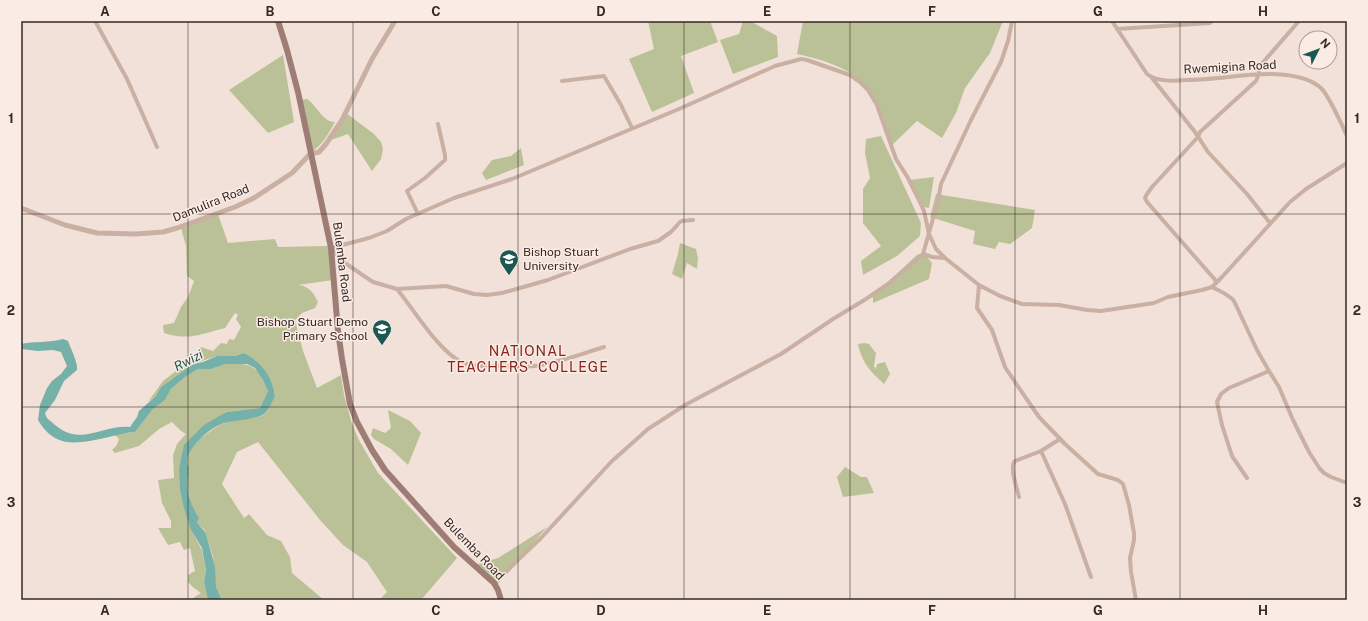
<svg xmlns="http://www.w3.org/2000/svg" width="1368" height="621" font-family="'Public Sans',sans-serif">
<rect width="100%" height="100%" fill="#f2e1d8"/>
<path fill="#bac197" d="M648 21H710L718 42 681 56 694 93 652 112 629 59 654 49Z
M743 21H750L777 36 778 57 733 74 720 40 739 34Z
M803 21H1003L990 53 965 88 956 113 942 138 917 121 890 147C884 130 875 95 862 82 845 66 820 59 797 54Z
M283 55 294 122 268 133 229 90Z
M307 99C317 105 322 122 335 122 328 134 323 145 311 152L299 100Z
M346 113 374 134 381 142 383 149 381 159 372 171 348 134 331 140Z
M881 136 921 223 920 236 897 256 863 275 861 261 881 246 863 223V189L870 178 865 153 866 139Z
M521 148 524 165 486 180 482 173 492 160 511 156Z
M934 177 929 208 924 207 909 180Z
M936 194 1035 210 1032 228 1010 244 999 242 995 249 973 244 975 231 930 217Z
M218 214 228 243 275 239 278 247 328 246 333 280 298 285C309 286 313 292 318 302L315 308 302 313 295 320 303 351 317 388 341 375 344 395 352 424 359 440 378 473 457 558 421 600H379L387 592 367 562 343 545 320 520 258 442 237 452 222 484 244 518 249 514 267 535 281 541 290 557 292 573 324 600H222L216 587 213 557 206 534 204 529 198 524 190 500 188 487V467L187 459 191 449 201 438 219 425 233 421 262 416 267 412 270 404 275 397C273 377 262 362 244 353L235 356H217L193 364 161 387 156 396 148 402 163 381 197 355 201 347 213 351 221 343 227 344 229 339 234 340 241 327 236 319 238 315 235 313 225 328C201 334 189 341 164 333L163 325 174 323 181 307 188 297 194 281 187 276 186 246 181 228Z
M680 243 696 249 698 258 697 269 687 263 682 279 672 274 678 254Z
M918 254 926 256 932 263 929 279 873 303V294L889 281Z
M864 343 869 344 876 353 874 366 876 369 877 364 885 362 890 374 884 384C870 371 862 363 858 344Z
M235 363C257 365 260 372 268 391L260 408 225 412 182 458 179 468 191 530 202 550 206 570 204 582 208 600H190L201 593 194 588 188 582V575L195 571 190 548 184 550 180 542 168 545 158 528H171V521L162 503 158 480 174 478 173 455 177 444 186 434 181 431 172 422 159 429 139 446 115 453 112 450 117 445 119 439 115 435 135 432 153 409 165 400 171 389 185 377 198 369H211L226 364Z
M388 410 410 421 421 433 408 465 391 449 374 439 371 435 373 428 385 433 391 428Z
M845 467 861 477H867L874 493 843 497 837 477Z
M547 527 497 585 475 565 498 558Z"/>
<path fill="#75b0a9" d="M63 339 68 341C71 349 78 363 77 370L64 381 55 400 45 413C46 419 51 421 55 425 82 447 100 425 130 427L137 417 139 411 156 396 161 387 193 364 203 362 217 356H235L244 353C262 362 273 377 275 397 272 401 268 412 264 414 256 420 231 420 219 425 208 430 189 447 187 460 187 463 188 466 189 469 189 475 187 481 188 487 188 498 193 509 199 518L197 522C199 526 204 529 206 534L215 567 216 587 222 600H208L204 582 206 570 202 548 191 530 184 508 180 489 179 468 184 445 204 425 226 412 260 408 268 391 263 380 255 368 247 364H226L211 369H198L185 377 171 389 165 400 153 409 135 432C111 434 76 450 55 438 48 434 42 427 38 420L40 405 47 388 52 381 61 374 67 366 61 352 53 350 38 351 21 349V344C35 341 49 343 63 339Z"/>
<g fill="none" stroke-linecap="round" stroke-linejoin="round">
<path stroke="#caafa3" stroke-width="4" d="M95 21 127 79 157 147
M1112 21 1147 74C1157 82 1174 81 1186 80 1197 80 1208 79 1219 78 1247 75 1298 67 1321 88 1329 96 1342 125 1347 136
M1117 29 1210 23 1212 21
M1152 78 1195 132 1208 152 1247 194 1270 223
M562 81 604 76 621 105 632 128
M418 214 407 191 425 178 445 160V155L438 124
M693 220 682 221 680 222 671 232 658 241 630 249 548 280 502 293 487 295 474 294 446 286 397 289 373 282 367 278 345 263 331 248 369 238 387 231 406 219 454 198 512 179 679 109 775 66 801 59 807 60 850 75 860 82 868 90 877 105 896 159 908 178 919 200 924 211 929 234 936 249 945 258 979 285 1000 296 1022 304 1059 305 1087 310 1101 311 1154 303 1168 297 1202 290 1212 287 1222 277 1290 202 1306 189 1347 163
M923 254 932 257 945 258
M1217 282 1147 202 1145 198 1147 194 1152 187 1198 137 1200 132 1256 81 1259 74V67L1299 21
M979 285 977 308 992 330 1005 367 1015 382 1039 417 1065 444 1098 474 1118 480 1123 484 1129 505 1134 533V540L1130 558 1131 572 1136 600
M1212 287C1219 291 1228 294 1234 301L1257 350 1269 371 1229 388 1221 394 1217 402 1222 425 1232 456 1247 478
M397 289C415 311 437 349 461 362 471 367 483 366 494 366 507 366 521 368 534 366 558 363 581 354 604 347
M1269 371 1279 387 1293 420 1309 452 1320 469 1324 473 1331 477 1347 483
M1060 439 1041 451 1065 504 1091 577
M1019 497C1017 488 1009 467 1015 461L1041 451
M491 581 504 574 523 555 541 538 611 462 648 429 685 405 781 354 833 319 866 299 888 284 923 254 938 201 941 184 971 120 1001 62 1008 41 1012 21"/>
<path stroke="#caafa3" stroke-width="5" d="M21 208 65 225 97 233 136 234 163 232 177 228 235 207 254 198 292 173 310 154 319 152 326 144 342 120 372 59 395 21"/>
<path stroke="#9e7d75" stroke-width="6" d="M278 21 287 50 298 92 331 248 338 331 342 359 350 404 357 422 372 450 385 470 454 547 494 583 498 590 501 600"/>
</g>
<path fill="none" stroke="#352826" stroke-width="1" stroke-opacity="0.55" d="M188 21V600M353 21V600M518 21V600M684 21V600M850 21V600M1015 21V600M1180 21V600M21 214H1347M21 407H1347"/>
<defs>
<g id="university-pin" transform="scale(1)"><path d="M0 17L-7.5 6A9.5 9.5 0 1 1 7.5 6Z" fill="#1a5852" stroke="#faece4"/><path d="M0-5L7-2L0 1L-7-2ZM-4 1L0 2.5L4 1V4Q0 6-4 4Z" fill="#fff"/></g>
<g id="school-pin" transform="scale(1)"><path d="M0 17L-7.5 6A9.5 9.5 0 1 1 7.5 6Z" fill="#1a5852" stroke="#faece4"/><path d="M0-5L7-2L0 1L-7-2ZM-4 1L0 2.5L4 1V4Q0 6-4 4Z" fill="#fff"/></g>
</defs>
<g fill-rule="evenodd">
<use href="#university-pin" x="509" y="259"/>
<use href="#school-pin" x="382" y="329"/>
</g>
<g text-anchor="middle" stroke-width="3" stroke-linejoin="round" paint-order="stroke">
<g font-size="12" fill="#352826" stroke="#faece4">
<text transform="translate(1230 67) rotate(-3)" y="4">Rwemigina Road</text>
<text transform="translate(211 203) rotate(-22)" y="4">Damulira Road</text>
<text transform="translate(342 262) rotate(83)" y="4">Bulemba Road</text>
<text transform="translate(474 549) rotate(46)" y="4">Bulemba Road</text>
</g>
<g font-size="12" fill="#352826" stroke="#faece4" text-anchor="start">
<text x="523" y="256">Bishop Stuart<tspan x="523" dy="14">University</tspan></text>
<text x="368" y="326" text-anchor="end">Bishop Stuart Demo<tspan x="368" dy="14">Primary School</tspan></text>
</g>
<g font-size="13" font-style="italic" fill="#1a5852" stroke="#faece4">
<text transform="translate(188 360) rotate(-27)" y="5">Rwizi</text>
</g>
<g font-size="14" letter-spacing="1" fill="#87241b" stroke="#faece4">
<text x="528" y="356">NATIONAL<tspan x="528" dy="16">TEACHERS' COLLEGE</tspan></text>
</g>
</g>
<rect width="1368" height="621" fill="none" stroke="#faece4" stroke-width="44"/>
<g transform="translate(1318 50) rotate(48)"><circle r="19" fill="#faece4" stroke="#ab9e98"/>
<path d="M0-3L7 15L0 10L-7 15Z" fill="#1a5852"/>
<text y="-6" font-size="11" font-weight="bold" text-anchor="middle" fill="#352826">N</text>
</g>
<rect x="22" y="22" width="1324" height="577" fill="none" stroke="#352826" stroke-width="1.5"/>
<g font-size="13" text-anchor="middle" font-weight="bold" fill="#352826">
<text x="105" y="16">A</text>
<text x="270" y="16">B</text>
<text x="436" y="16">C</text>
<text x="601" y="16">D</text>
<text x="767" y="16">E</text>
<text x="932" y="16">F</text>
<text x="1098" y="16">G</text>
<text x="1263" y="16">H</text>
<text x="11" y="123">1</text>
<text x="1357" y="123">1</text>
<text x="11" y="315">2</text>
<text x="1357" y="315">2</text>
<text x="11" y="507">3</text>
<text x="1357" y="507">3</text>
<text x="105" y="615">A</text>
<text x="270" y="615">B</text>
<text x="436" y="615">C</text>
<text x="601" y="615">D</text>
<text x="767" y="615">E</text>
<text x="932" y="615">F</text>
<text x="1098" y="615">G</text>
<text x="1263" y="615">H</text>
</g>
</svg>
